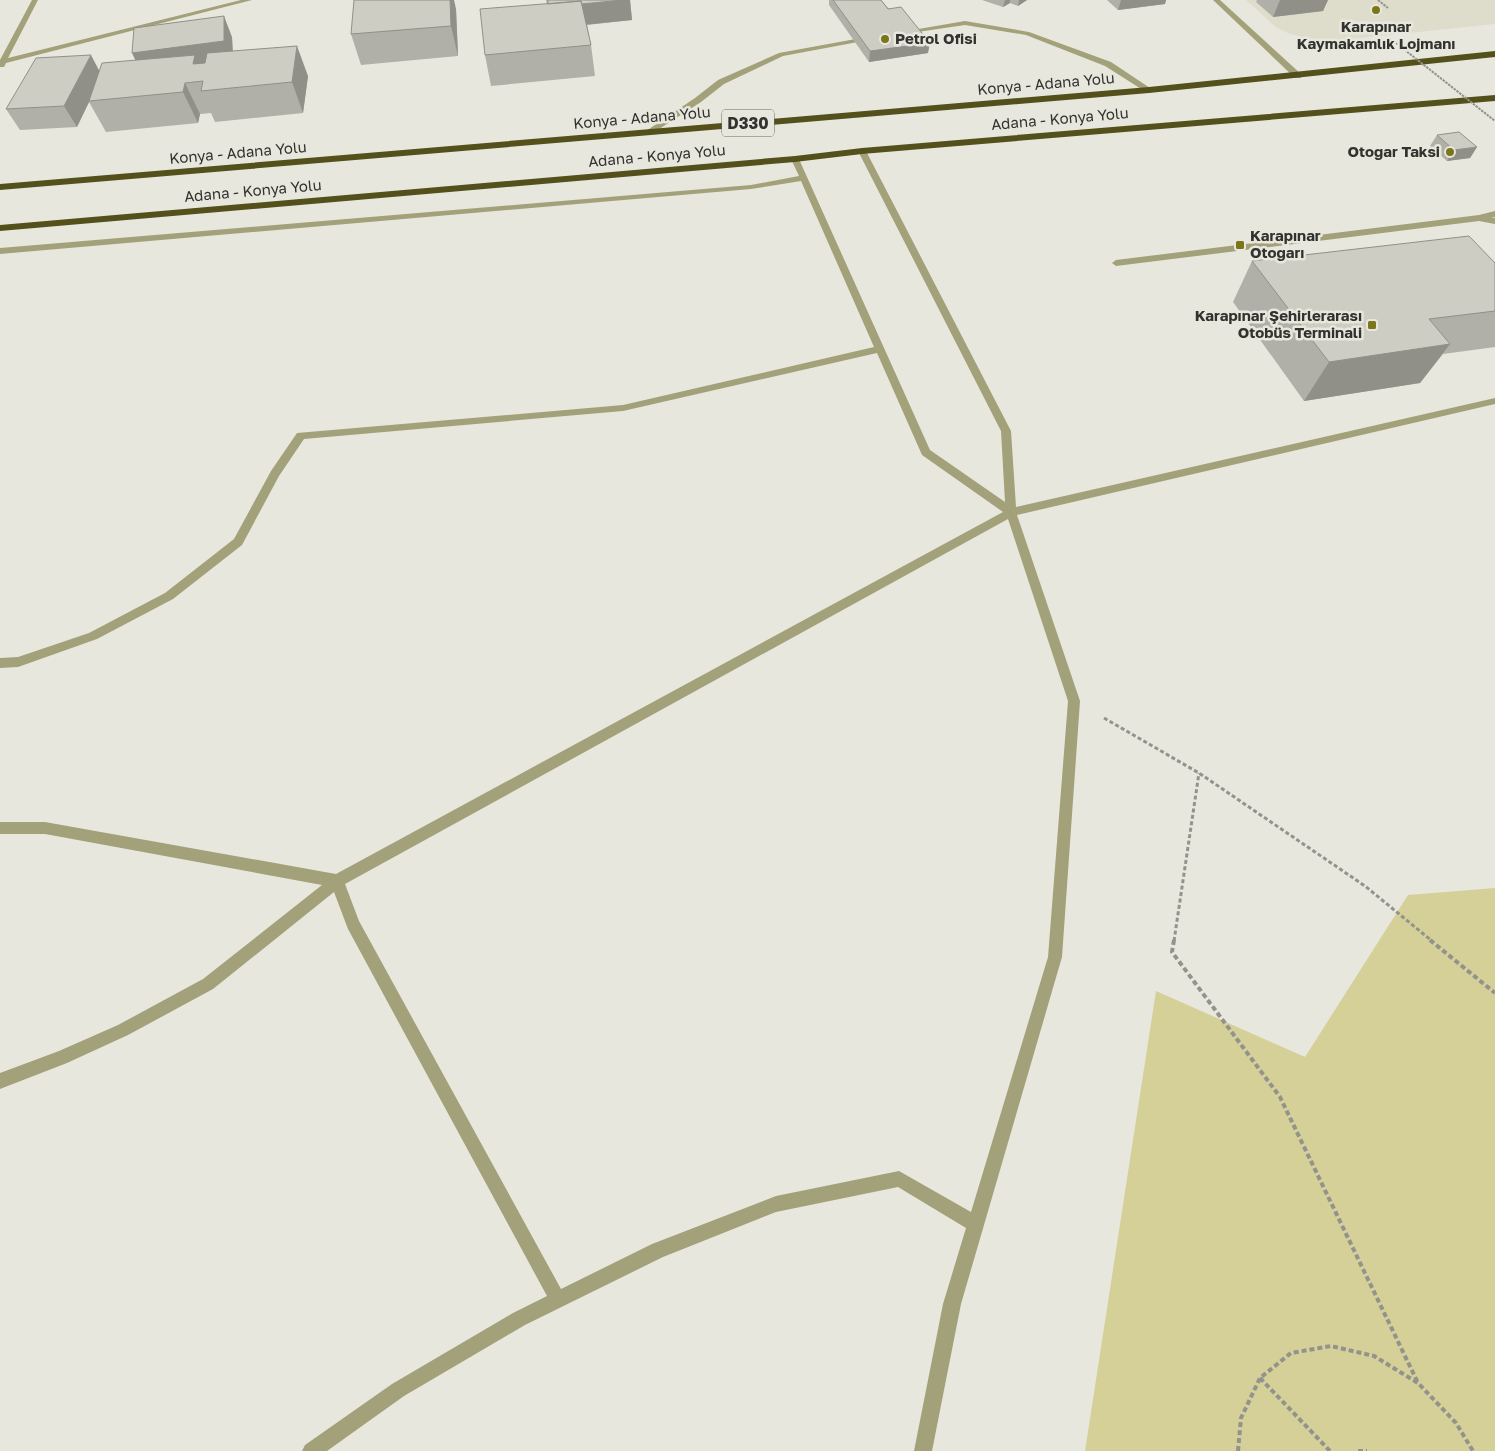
<svg xmlns="http://www.w3.org/2000/svg" width="1495" height="1451" font-family="'Golos Text',sans-serif">
<rect width="100%" height="100%" fill="#e8e7de"/>
<path fill="#deddcc" d="M1246 0H1495V24L1333 41H1319L1290 34 1277 28Z"/>
<path fill="#d4d098" d="M1495 888V1451H1085L1156 991 1305 1057 1408 895Z"/>
<g fill="none" stroke-linecap="round" stroke-linejoin="round">
<path stroke="#93928c" stroke-width="2" stroke-dasharray="2.5 1" stroke-linecap="butt" d="M1378 0 1388 8"/>
<path stroke="#93928c" stroke-width="3" stroke-dasharray="4 2.5" stroke-linecap="butt" d="M1104 718 1199 773 1365 886 1432 941
M1174 941 1199 773"/>
<path stroke="#93928c" stroke-width="4" stroke-dasharray="5 3" stroke-linecap="butt" d="M1174 940 1172 952 1280 1097 1418 1383
M1430 940 1495 993
M1260 1378 1330 1451
M1238 1451 1241 1418 1260 1378 1291 1353 1331 1346 1374 1356 1418 1383 1456 1423 1473 1451
M1358 1451H1367"/>
<path fill="#a3a17a" fill-rule="evenodd" d="M32 0H38L8 58 241 0H252L6 63 4 67H0V60Z
M1213 0H1220L1301 74V78H1295Z
M965 21 1029 32 1111 62 1153 90 1146 92 1105 66 1026 35 965 25 904 34 901 32Z
M872 36 874 37V39L783 56 724 84 701 102 653 133 646 131 695 98 718 80 779 53Z
M859 149 866 151 1011 431 1016 507 1495 398V404L1017 515 1080 701 1062 957 961 1304 932 1451H914L943 1304 966 1228 898 1187 776 1212 663 1257 525 1325 404 1396 327 1451H302L305 1445 392 1384 513 1313 547 1296 348 929 334 892 213 989 128 1035 67 1063 0 1089V1073L59 1051 118 1025 203 979 322 885 45 834H0V822H45L336 874 1003 512 922 455 877 353 623 411 304 439 279 476 242 545 173 599 97 639 18 667 0 668V658L18 657 89 633 165 593 234 539 271 471 297 433 623 405 874 347 801 181 751 189 0 254V248L751 185 799 176 791 159 798 157 930 450 1005 502 1001 431 858 151ZM1008 519 1068 701 1048 957 971 1212 899 1171 776 1196 652 1244 561 1289 359 921 345 884Z
M1495 211V217L1491 218H1495V224L1479 221 1116 266 1112 263 1116 260 1479 215Z"/>
<path fill="#53501c" fill-rule="evenodd" d="M1495 51V57L1149 93 0 190V184L1149 87Z
M1495 95V101L862 154 795 162 0 231V225L795 156 862 148Z"/>
<path stroke="#93928c" stroke-width="2" stroke-dasharray="2.5 1" stroke-linecap="butt" d="M1396 43 1495 121"/>
</g>
<path fill="#b0b0a8" d="M546 0H630L632 20 587 25 591 45 595 76 491 86 485 55 547 4Z
M829 0H881L928 53 869 62 829 5Z
M982 0H1027L1018 6 1010 3 1003 7Z
M1107 0H1166L1165 4 1118 10Z
M1257 0H1328L1323 11 1273 17 1256 2Z
M456 9 458 56 361 65 351 34Z
M232 37 233 51 308 76 303 113 215 122 211 113 200 114 198 123 106 132 89 102 77 127 20 130 6 109 136 60Z
M1437 135 1477 147 1470 158 1447 161 1430 146Z
M1252 261 1495 263V347L1443 354 1420 383 1304 401 1233 302Z"/>
<path fill="#909088" d="M450 0H454L456 9 458 56 451 26Z
M623 0H630L632 20 553 28 549 7Z
M1005 0H1010V3L1003 7Z
M1019 0H1027L1018 6Z
M1121 0H1166L1165 4 1118 10Z
M1280 0H1328L1323 11 1273 17Z
M224 16 232 37 233 62 203 81 142 74 132 53Z
M930 43 928 53 869 62 870 51Z
M297 46 308 76 303 113 292 82Z
M91 55 102 76 89 101V102L77 127 64 106Z
M185 83 200 114 198 123 183 92Z
M1477 147 1470 158 1447 161 1454 150Z
M1450 344 1420 383 1304 401 1329 362Z"/>
<path fill="#cdcdc3" stroke="#909088" d="M354 0H450L451 26 351 34Z
M548 0H623L582 4 581 1 548 4Z
M833 0H881L888 9 901 7 930 43 870 51Z
M581 1 591 45 485 55 480 9Z
M224 16V41L132 53 134 28Z
M297 46 292 82 201 91 203 81 185 83 183 92 89 101 102 63 195 55 193 64 205 63 207 53Z
M91 55 64 106 6 109 36 58Z
M1459 132 1477 147 1454 150 1437 135Z
M1469 236 1495 263V311L1429 319 1450 344 1329 362 1252 261Z"/>
<g fill="#7c761a" stroke="#e8e7de" stroke-width="2">
<circle cx="1376" cy="10" r="5"/>
<circle cx="885" cy="39" r="5"/>
<circle cx="1450" cy="152" r="5"/>
<rect x="1235" y="240" width="10" height="10" rx="2.5"/>
<rect x="1367" y="320" width="10" height="10" rx="2.5"/>
</g>
<g text-anchor="middle" stroke-width="5" stroke-linejoin="round" paint-order="stroke">
<g font-size="15" font-weight="bold" fill="#32322e" stroke="#e8e7de" text-anchor="start">
<text x="1376" y="32" text-anchor="middle">Karapınar<tspan x="1376" dy="17">Kaymakamlık Lojmanı</tspan></text>
<text x="895" y="44">Petrol Ofisi</text>
<text x="1440" y="157" text-anchor="end">Otogar Taksi</text>
<text x="1250" y="241">Karapınar<tspan x="1250" dy="17">Otogarı</tspan></text>
<text x="1362" y="321" text-anchor="end">Karapınar Şehirlerarası<tspan x="1362" dy="17">Otobüs Terminali</tspan></text>
</g>
<g font-size="15" fill="#32322e" stroke="#e8e7de">
<text transform="translate(1046 84) rotate(-5)" y="5">Konya - Adana Yolu</text>
<text transform="translate(642 118) rotate(-5)" y="5">Konya - Adana Yolu</text>
<text transform="translate(1060 119) rotate(-5)" y="5">Adana - Konya Yolu</text>
<text transform="translate(238 153) rotate(-5)" y="5">Konya - Adana Yolu</text>
<text transform="translate(657 156) rotate(-5)" y="5">Adana - Konya Yolu</text>
<text transform="translate(253 191) rotate(-5)" y="5">Adana - Konya Yolu</text>
</g>
<rect fill="#e8e7de" stroke="#696863" stroke-width="1" x="722" y="109.5" width="52" height="27" rx="4"/>
<g font-size="16" font-weight="bold" fill="#32322e">
<text x="748" y="129">D330</text>
</g>
</g>
</svg>
